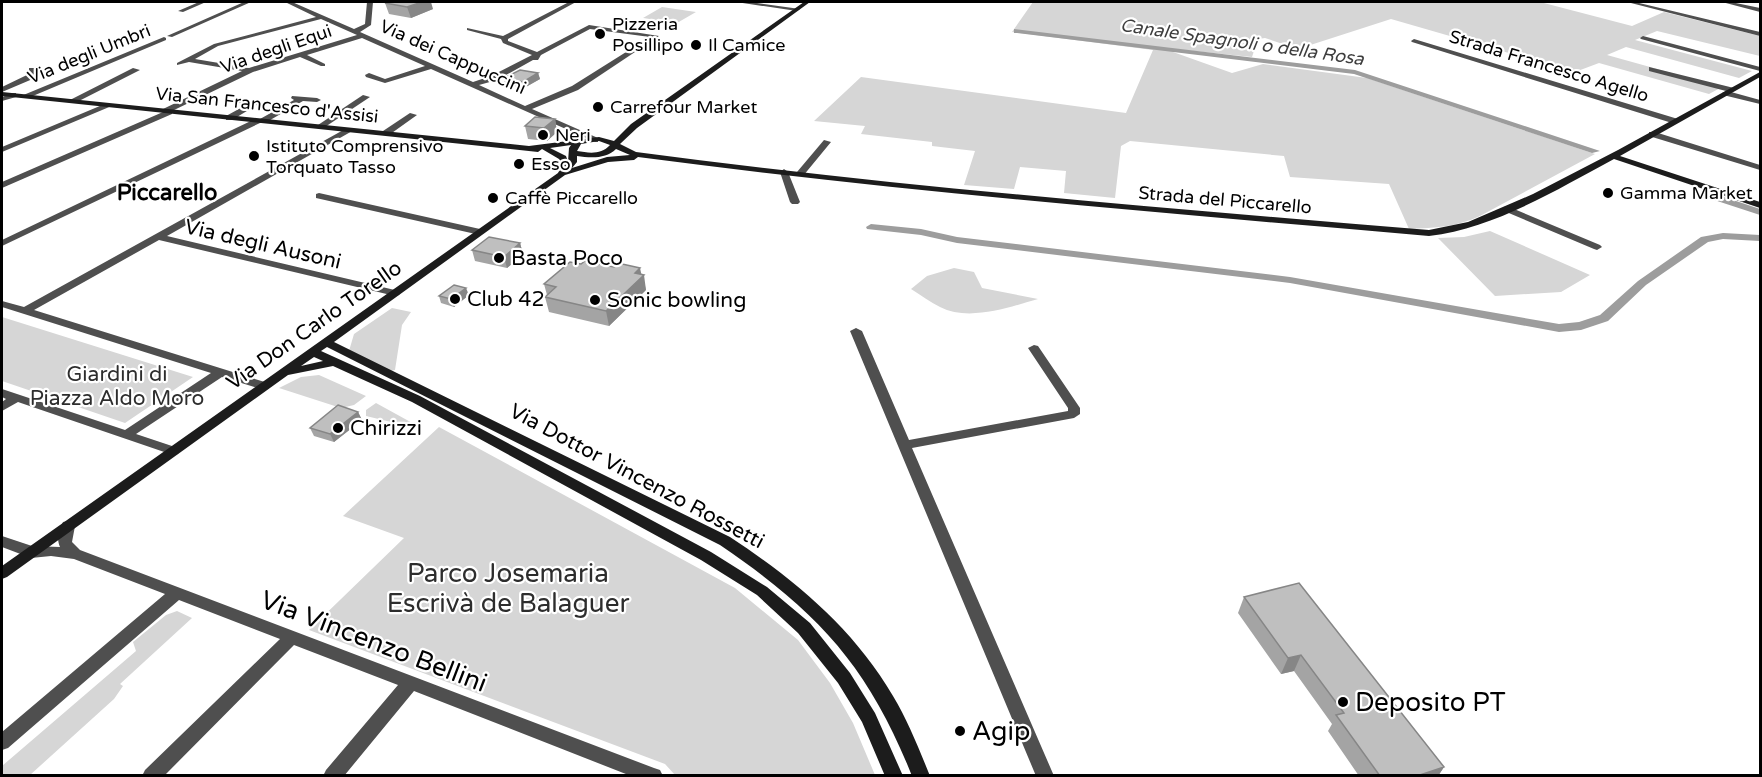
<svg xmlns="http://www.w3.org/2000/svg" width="1762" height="777" font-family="'Varela Round',sans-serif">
<rect width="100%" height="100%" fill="#fff"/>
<path fill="#d6d6d6" d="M1033 2H1540L1632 26 1664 12 1760 36V56L1657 31 1635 40 1752 71 1739 78 1626 47 1607 55 1722 87 1709 94 1599 63 1575 72 1391 19 1298 49 1265 38 1258 39 1252 57 1174 49 1173 52 1232 73 1263 64 1367 78 1595 154 1480 216C1456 227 1435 228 1409 229L1389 184 1290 177 1284 156 1130 141 1121 146 1115 198 1064 193 1066 171 1020 167 1014 189 964 185 975 151 932 146V142L861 134 865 126 814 121 861 77 1126 113 1153 50 1012 32Z
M662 7 696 12 677 23 643 18Z
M1490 231 1590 275 1561 292 1495 296 1438 238 1464 237Z
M954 268 974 272 982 288 1038 299C1010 307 969 322 940 307 930 302 921 295 911 289L927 276Z
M392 308 411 312 402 325 395 370 390 371 349 351 354 334Z
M2 317 193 377 125 423 2 381Z
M319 375 366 396 354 405 341 408 279 388 301 377Z
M376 403 416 425 412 427 366 416V410Z
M439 427 735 588 798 640 830 683 853 723 875 775H675L665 764 309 630 404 538 343 516Z
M177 611 192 618 120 684 123 686 114 699 30 775H2V766L136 651 133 642 166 615Z"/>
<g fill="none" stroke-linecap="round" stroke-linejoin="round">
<path fill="#9d9d9d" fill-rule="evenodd" d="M1014 29 1355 70 1600 151 1592 153 1354 74 1017 33H1014Z
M1709 192 1760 209V215L1705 197V193Z
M871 224 921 229 957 237 1290 277 1559 324 1579 322 1600 315 1638 281 1701 237 1723 233 1760 235V241L1723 239 1708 242 1646 285 1608 321 1581 330 1559 332 1290 283 957 243 921 235 867 229 866 227Z"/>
<path fill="#4f4f4f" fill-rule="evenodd" d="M199 2H206L183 12 178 11Z
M244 2H251L172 37 167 36Z
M285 2H292L354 29 365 24 367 2H373L371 25 360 32 473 82 491 76 532 55 503 43 501 39 467 30V28L503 36 569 2H576L508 39V41L537 52 589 25 659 36 578 90 532 109 598 138V142H595L431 69 385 83 366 77 365 75 369 73 385 79 425 66 362 38 307 55 325 64V66H321L300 57 253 72 172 111V114L2 188V182L163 112V109L242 71 189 62 177 65V63L214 44 316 17ZM321 19 357 35 249 68 195 59 218 46ZM590 29 650 37 572 86 525 106 479 85 497 80 533 60H538L541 55Z
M736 2H750L800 9 797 11Z
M1627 2H1635L1760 32V36Z
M1722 2H1731L1760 8V12Z
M1643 36 1760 67V71L1641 39 1640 38Z
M164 37 166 38V40L28 98 21 96Z
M1414 39 1678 119 1679 121 1672 123 1412 42 1411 41Z
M1649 67 1734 88 1735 90 1731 92 1760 100V104L1723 95 1722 93 1726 91 1649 71Z
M29 68H35L39 73 35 78 2 92V87L29 74Z
M133 68 140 70 75 103 68 101Z
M13 93H16V97L2 101V97Z
M363 95 370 97 322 129 315 127Z
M292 96 317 98 321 100 317 102 303 101 265 123H260L2 246V240L255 119H260L294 100 291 98Z
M239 99 256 101 260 103 232 120H226V116L248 104 239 103Z
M107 103 114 105 2 152V147Z
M410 113 417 115 389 135H383V131Z
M347 128 354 130 167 236 399 291 400 293 399 295 395 296 159 240 34 310 268 383 270 386 268 389 264 390 222 377 136 434 178 448 179 451 178 454 173 455 18 402 2 411V402L6 399 2 397V389L125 430 211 373 2 307V301L24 307Z
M1649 132H1655L1760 165V170L1649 136Z
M824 140 831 142 803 176H797V172Z
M784 169 788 172 800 202 798 204H792L790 202 780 172Z
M319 193 480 229 485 232 480 235 316 198V194Z
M1507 206 1600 245 1602 247 1597 250 1594 249 1504 211V207Z
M856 328 862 331 909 440 1068 411V408L1028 348 1034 345 1038 346 1080 408V414L1074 418 912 448 1054 776H1036L850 331Z
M68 521 73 522 75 526 72 542 80 550 654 768 660 770 663 776H631L414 691 344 776H323L326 770 398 685 294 645 164 776H142L145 770 280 639 179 600 8 748 2 750V732L165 594 74 559 51 556 31 558 2 547V536L32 546 60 547C56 538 59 530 63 522Z"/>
<path fill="#1c1c1c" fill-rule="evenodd" d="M804 2H810L637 128 620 144 636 152C899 187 1165 208 1429 230L1468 222 1533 194 1618 150 1760 72V77L1620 156 1760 202V208L1614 159C1556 190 1495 228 1429 236 1165 213 901 192 638 157L634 160 608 162 565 175 334 342 730 537C795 580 853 628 893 696 908 721 919 749 930 776H912C868 665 817 611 720 545L327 347 321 351 420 396 711 552 767 587 810 623 850 673 875 713 903 776H885L862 722 838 683 798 633 757 595 701 560 412 402 333 366 288 375 7 577 2 579V566L558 173 561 166 559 159 542 149 538 152 2 96V92L529 146 599 137 614 141 631 124ZM599 141 610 145C601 155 589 153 577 151L581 144ZM571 145 569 148 568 162 566 156 550 148ZM616 149 630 155 607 157 572 168 577 162V156C591 158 606 159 616 149ZM314 357 323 361 301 366Z"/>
</g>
<path fill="#a4a4a4" d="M385 3 433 9 411 18 389 14Z
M538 73 540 79 524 88 505 84 504 78Z
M555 119 557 132 547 141 528 139 525 126Z
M520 243 523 254 507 268 475 261 472 250Z
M581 264 642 274 646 290 609 326 549 312 545 297 547 295 544 284Z
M469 295 454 307 441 303 439 296Z
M358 412 362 420 334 442 314 436 310 428Z
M1244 597 1444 767 1438 776H1359L1328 731 1332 724 1294 671 1281 674 1238 613Z"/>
<path fill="#868686" d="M422 2H431L433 9 411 18 407 7Z
M538 73 540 79 524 88 523 82Z
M555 119 557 132 547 141 544 128Z
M520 243 523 254 507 268 504 257Z
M640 268 642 277 644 275 646 290 609 326 606 311 635 273Z
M466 288 469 295 454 307 451 299Z
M358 412 362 420 334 442 330 434Z
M1301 655 1294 671 1281 674 1288 658Z
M1444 767 1438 776H1417Z"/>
<path fill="#bfbfbf" stroke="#868686" stroke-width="1.5" d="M389 2H422L407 7 385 3Z
M520 70 538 73 523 82 504 78Z
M535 117 555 119 544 128 525 126Z
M489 237 520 243 504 257 472 250Z
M585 261 614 267 618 263 640 268 635 273 644 275 606 311 545 297 556 287 544 284 570 262 581 264Z
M454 285 466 288 451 299 439 296Z
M338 405 358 412 330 434 310 428Z
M1299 583 1444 767 1417 776H1380L1336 715 1344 713 1301 655 1288 658 1244 597Z"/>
<g fill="#000" stroke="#fff" stroke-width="2">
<circle cx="600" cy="34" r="6"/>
<circle cx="696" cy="45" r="6"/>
<circle cx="598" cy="107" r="6"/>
<circle cx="543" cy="135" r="6"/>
<circle cx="254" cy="156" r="6"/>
<circle cx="519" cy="164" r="6"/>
<circle cx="1608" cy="193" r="6"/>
<circle cx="493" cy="198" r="6"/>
<circle cx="499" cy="258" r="6"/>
<circle cx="455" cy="299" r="6"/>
<circle cx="595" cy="300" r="6"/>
<circle cx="338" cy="428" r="6"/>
<circle cx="1343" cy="702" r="6"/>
<circle cx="960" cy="731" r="6"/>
</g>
<g text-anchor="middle" stroke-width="4.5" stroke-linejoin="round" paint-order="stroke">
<g font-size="18" fill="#000" stroke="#fff" text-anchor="start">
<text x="612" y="30">Pizzeria<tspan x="612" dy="21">Posillipo</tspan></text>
<text x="708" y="51">Il Camice</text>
<text x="610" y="113">Carrefour Market</text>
<text x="555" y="141">Neri</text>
<text x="266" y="152">Istituto Comprensivo<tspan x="266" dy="21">Torquato Tasso</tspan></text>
<text x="531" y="170">Esso</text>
<text x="1620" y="199">Gamma Market</text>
<text x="505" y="204">Caffè Piccarello</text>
</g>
<g font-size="18" font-style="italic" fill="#3e3e3e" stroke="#fff">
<text transform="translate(1242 42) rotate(8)" y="6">Canale Spagnoli o della Rosa</text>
</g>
<g font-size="18" fill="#000" stroke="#fff">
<text transform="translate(276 49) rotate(-19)" y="6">Via degli Equi</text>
<text transform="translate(89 54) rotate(-22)" y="6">Via degli Umbri</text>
<text transform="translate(453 57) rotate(24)" y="6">Via dei Cappuccini</text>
<text transform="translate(1549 66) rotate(17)" y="6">Strada Francesco Agello</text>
<text transform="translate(267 105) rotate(6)" y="6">Via San Francesco d'Assisi</text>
<text transform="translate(1225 200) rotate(5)" y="6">Strada del Piccarello</text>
</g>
<g font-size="21" fill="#000" stroke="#fff">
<text transform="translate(263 244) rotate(13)" y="7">Via degli Ausoni</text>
<text transform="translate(314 325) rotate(-35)" y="7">Via Don Carlo Torello</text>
<text transform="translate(637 476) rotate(28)" y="7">Via Dottor Vincenzo Rossetti</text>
</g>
<g font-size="21" fill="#000" stroke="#fff" text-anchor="start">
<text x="511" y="265">Basta Poco</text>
<text x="467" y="306">Club 42</text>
<text x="607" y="307">Sonic bowling</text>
<text x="350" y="435">Chirizzi</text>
</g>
<g font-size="21" fill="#2d2d2d" stroke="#fff">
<text x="117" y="381">Giardini di<tspan x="117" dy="24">Piazza Aldo Moro</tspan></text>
</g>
<g font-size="22" font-weight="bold" fill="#000" stroke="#fff">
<text x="167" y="200">Piccarello</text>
</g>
<g font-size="26" fill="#2d2d2d" stroke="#fff">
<text x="508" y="582">Parco Josemaria<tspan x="508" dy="30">Escrivà de Balaguer</tspan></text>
</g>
<g font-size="26" fill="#000" stroke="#fff">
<text transform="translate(374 641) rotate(21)" y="9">Via Vincenzo Bellini</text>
</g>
<g font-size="26" fill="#000" stroke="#fff" text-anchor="start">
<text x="1355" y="711">Deposito PT</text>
<text x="972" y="740">Agip</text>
</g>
</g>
<rect width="1762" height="777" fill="none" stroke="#000000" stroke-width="6"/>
</svg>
